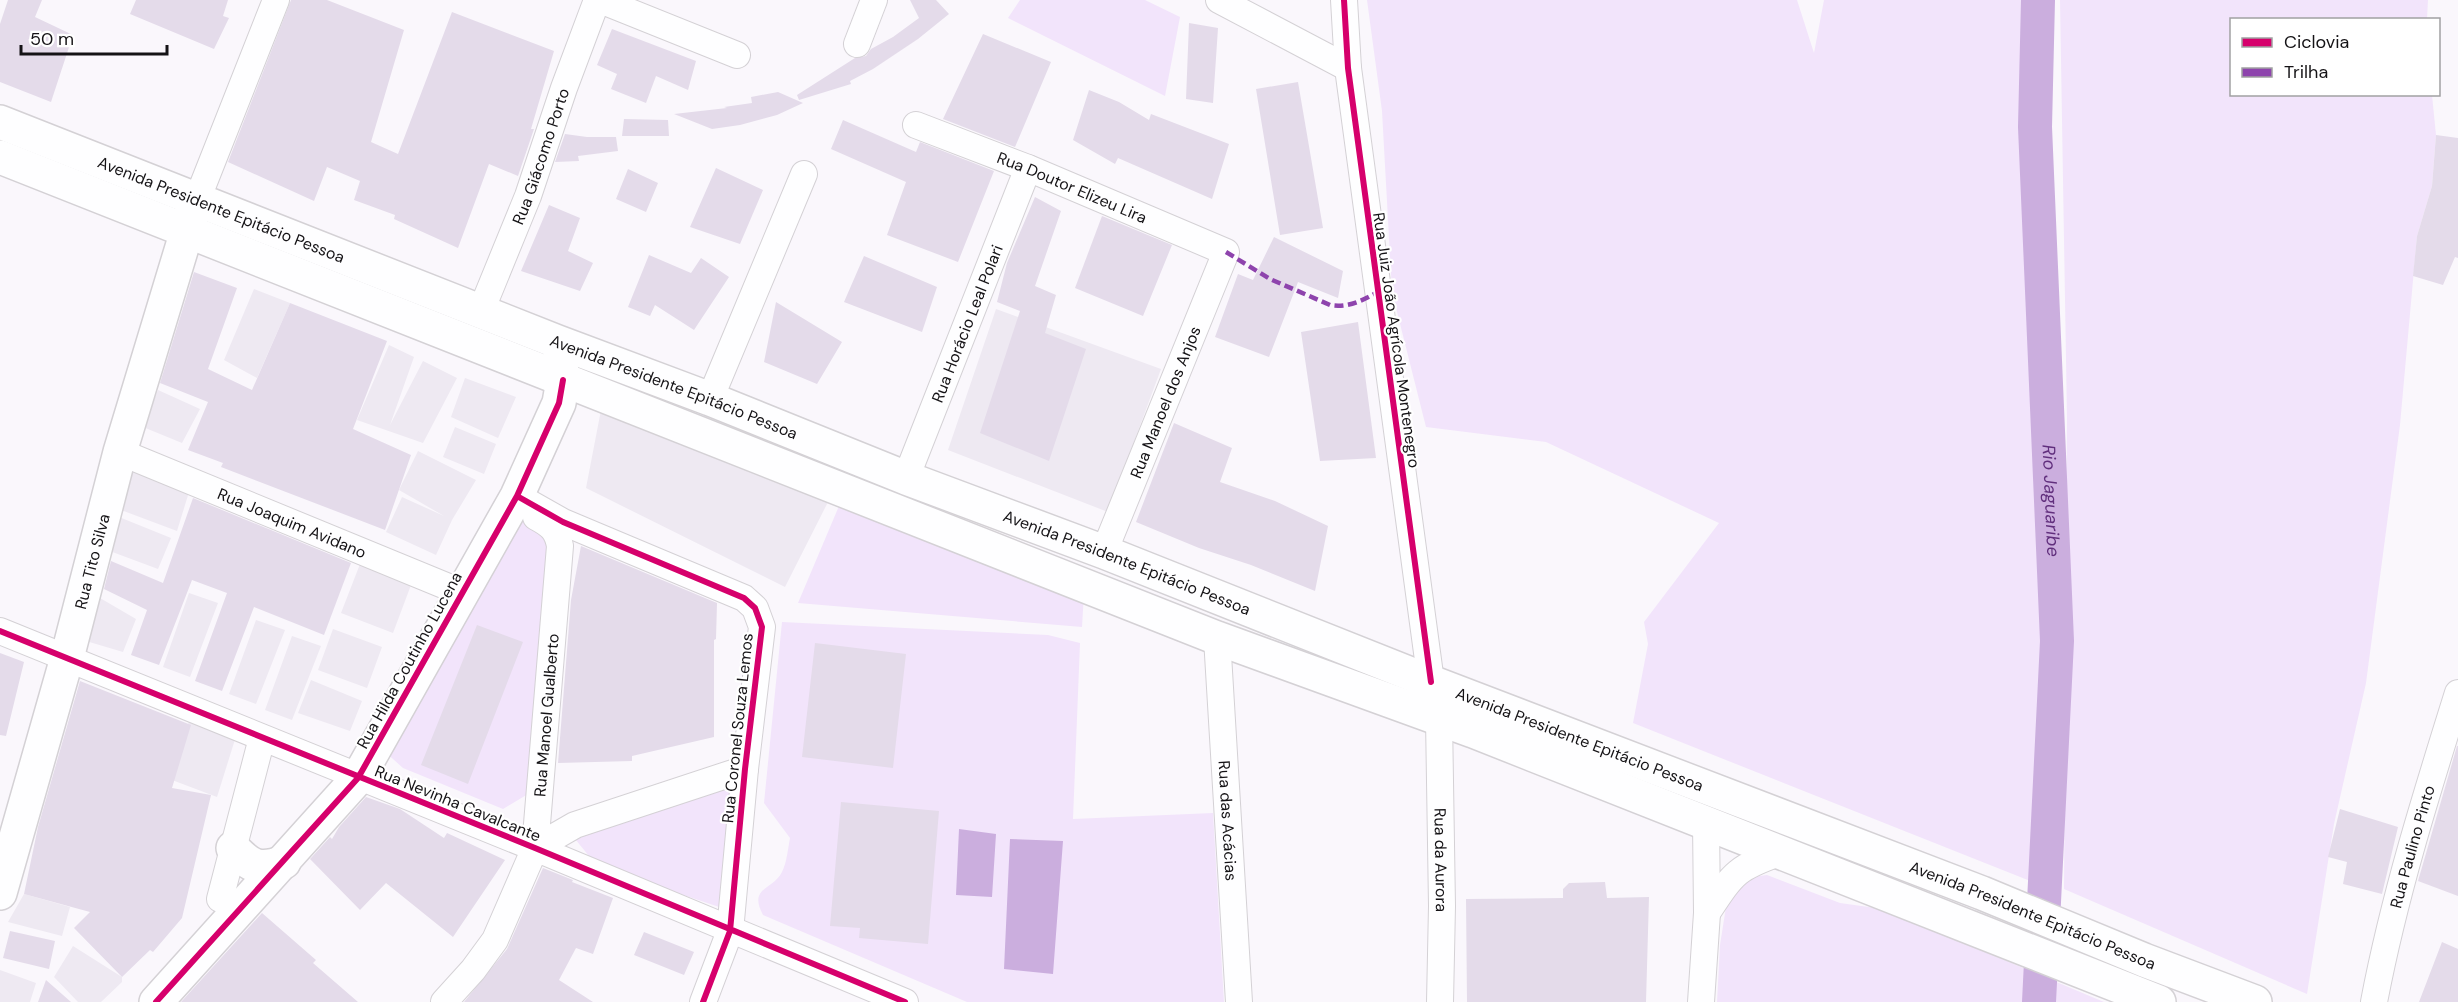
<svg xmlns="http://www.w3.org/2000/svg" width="2458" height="1002" font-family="'DM Sans',sans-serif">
<rect width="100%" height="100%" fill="#faf7fc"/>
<path fill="#eee9f2" d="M254 289 290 303 257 378 224 360Z
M996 309 1161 369 1108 512 948 450Z
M389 345 414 357 390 425 423 361 457 378 423 443 357 420Z
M465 378 516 397 498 438 451 417Z
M158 390 200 409 182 443 143 427Z
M601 410 828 502 785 587 586 488Z
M455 427 496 444 484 474 443 457Z
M418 451 476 480 452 520 436 555 386 532 402 497 444 516 399 490Z
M133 470 189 492 177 531 121 510Z
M119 517 171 538 158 569 107 550Z
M360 564 411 585 393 633 341 613Z
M189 593 218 603 190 677 163 667Z
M100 598 136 619 123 652 86 641Z
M256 620 285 630 256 704 229 694Z
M333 629 382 647 367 688 318 670Z
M292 636 321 646 292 720 265 710Z
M311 680 362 701 350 731 298 713Z
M191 714 237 733 217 797 172 780Z
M24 894 70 907 62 936 8 922Z
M73 946 122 977V982L101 1002H78L54 977Z
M0 970 36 983 30 1002H0Z"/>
<path fill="#f2e4fb" d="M1020 0H1145L1180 17 1165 96 1008 18Z
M1367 0H1797L1814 53 1824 0H2038L2057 641 2045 887 1633 723 1648 644 1644 622 1719 523 1546 442 1426 427 1392 292 1382 111Z
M2060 0H2428L2427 19 2232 20V94L2432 95 2436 135 2432 186 2417 236 2400 425 2366 683 2334 824 2307 994 2064 889 2067 419Z
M839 506 1084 593 1082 627 798 603Z
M530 508 550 538 528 794 503 809 403 768 383 750 514 516Z
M782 622 1048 635 1080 643 1073 819 1213 813 1224 1002H967L763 915C748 887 773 890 782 872 787 862 788 848 790 838L764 803Z
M737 776 728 910 642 881 593 861 571 834Z
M1767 875 1840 903 1883 909 2104 1002H1717L1720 945 1728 894 1745 878Z"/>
<path fill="#cbaede" d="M959 829 996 834 992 897 956 895Z
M1010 839 1063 841 1053 974 1004 969Z"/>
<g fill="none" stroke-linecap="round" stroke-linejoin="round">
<path stroke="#cbaede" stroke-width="34" id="s1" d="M2038 0 2035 127 2057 641 2039 1002"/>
</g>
<path fill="#e4dbea" d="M8 0H42L35 17 73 35 51 102 0 82V24Z
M136 0H228L223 16 229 18 214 49 130 14Z
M291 0H327L404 30 371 142 398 154 452 12 554 51 531 129H534L518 176 489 164 458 248 394 219 395 215 354 200 360 181 327 167 314 201 228 162Z
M910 0H936L949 14 918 39 873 69 850 81 851 84 799 100 797 95 855 58 866 56 871 49 893 37 919 18Z
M1189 23 1218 28 1213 103 1186 99Z
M612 29 696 61 688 90 656 76 646 103 611 89 617 74 597 65Z
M983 34 1051 62 1015 147 943 119Z
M1298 82 1323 228 1280 235 1256 89Z
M1089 90 1119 102 1149 120 1151 114 1229 144 1212 199 1118 158 1115 164 1073 140Z
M778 92 803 103 777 115 740 125 712 129 674 114 727 108 724 107 752 103 751 97Z
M624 119 668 120 669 136H622Z
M843 120 916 152 920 142 994 171 958 262 887 235 906 182 831 149Z
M565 134 587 137H616L618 151 578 156 579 161 555 162Z
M2436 135 2458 138V258L2455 257 2443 285 2413 276 2417 236 2432 186Z
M716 168 763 190 740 244 690 227Z
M628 169 658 183 646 212 616 199Z
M1035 197 1061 211 1035 286 1056 295 1045 333 1086 349 1049 461 980 433 1020 311 997 302 1007 263Z
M549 205 580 218 568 251 593 263 580 291 521 271Z
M1102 216 1172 245 1143 316 1075 288Z
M1274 237 1343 271 1338 298 1298 282 1269 357 1215 337 1238 274 1253 280Z
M649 255 691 273 701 258 729 277 694 330 655 305 650 316 628 307Z
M864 256 937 287 922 332 844 302Z
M194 272 237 288 208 369 252 390 290 303 387 341 353 429 411 455 385 530 221 467 223 463 188 450 208 402 160 383Z
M776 302 842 342 817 384 764 362Z
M1358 322 1376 458 1320 461 1301 332Z
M1174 423 1232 448 1220 482 1275 501 1328 526 1315 591 1251 565 1199 548 1136 522Z
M193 498 351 563 324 635 254 607 222 691 195 681 227 593 192 580 159 665 131 655 147 610 104 589 111 561 163 583Z
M581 546 717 603 716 639 714 640V737L632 756V761L558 763 571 600Z
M477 625 523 642 468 784 421 765Z
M815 643 906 654 893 768 802 757Z
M0 653 24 662 6 736 0 735Z
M80 681 191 725 172 788 211 795 182 918 153 952 150 950 122 977 74 928 90 912 24 894 38 827Z
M2457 746H2458V896L2418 881Z
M366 797 400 809 444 838 447 833 505 860 453 937 386 883 360 910 310 859 330 837 332 839 339 827Z
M841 802 939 811 928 944 859 938 860 928 830 926Z
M2340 809 2398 827 2382 894 2343 884 2347 862 2328 857Z
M543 868 573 880 572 882 613 898 593 954 576 948 559 980 593 1002H464L507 949Z
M1605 882 1607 898 1649 897 1646 1002H1467L1466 899 1563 898V889L1569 883Z
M262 913 316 960 313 963 358 1002H181Z
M10 931 55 941 49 969 3 958Z
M644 932 694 952 684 975 634 955Z
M2442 942 2458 949V1002H2419Z
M46 980 71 1002H38Z"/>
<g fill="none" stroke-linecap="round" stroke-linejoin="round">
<g stroke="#d4d1d5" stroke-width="28">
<g id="minor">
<path d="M600 0 737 55"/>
<path d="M1219 0 1348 68"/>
<path d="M1344 0 1348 68 1431 682"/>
<path d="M857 44 874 0"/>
<path id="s2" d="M916 125 1028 168 1226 252 1104 552"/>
<path d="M197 200 276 0"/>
<path id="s3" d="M481 311 528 196 564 88 597 0"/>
<path d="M710 399 804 174"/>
<path id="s4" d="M120 452 463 593"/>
<path id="s5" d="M906 478 1028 168"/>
<path d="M517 496 563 522 744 598 755 608 762 627 745 769 730 931 703 1002"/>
<path d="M0 631 535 848 905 1002"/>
<path id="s6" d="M1217 638 1239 1002"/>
<path id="s7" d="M1439 719 1442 906 1440 1002"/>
<path d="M535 848 575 825 745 769"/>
<path d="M220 899 262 738"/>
<path d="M1707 913C1734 872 1736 868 1782 852"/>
<path id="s8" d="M444 1002 473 970 495 940 535 848 560 546C557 530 551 525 536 517"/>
<path d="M1701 1002 1707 913 1706 822"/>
<path id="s9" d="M2374 1002C2394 897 2426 795 2458 693"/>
</g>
</g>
<g stroke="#d4d1d5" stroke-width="36">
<g id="major">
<path id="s10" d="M0 122 558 342 710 399 906 478 1104 552 1431 682 1982 893 2144 960 2255 1002"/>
<path d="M0 157 1217 638 1473 731 2159 1002"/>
<path d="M233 848C251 867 259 871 284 862"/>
<path id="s11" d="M0 893 67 658 120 452 193 211"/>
<path d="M156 1002 358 778 517 496 559 403 563 380 560 358"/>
</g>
</g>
<use href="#minor" stroke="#fefeff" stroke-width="26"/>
<use href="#major" stroke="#fefeff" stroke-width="33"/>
<path stroke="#8e44ad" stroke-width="4.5" stroke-dasharray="9 4.5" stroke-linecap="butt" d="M1226 252 1270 279 1330 305C1347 308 1362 301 1376 293"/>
<g stroke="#fff" stroke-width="10">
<path id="cycleway" d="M1344 0 1348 68 1431 682
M517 496 563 522 744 598 755 608 762 627 745 769 730 931 703 1002
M0 631 535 848 905 1002
M156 1002 358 778 517 496 559 403 563 380"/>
</g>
<use href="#cycleway" stroke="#d6006c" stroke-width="6"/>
</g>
<g text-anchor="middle" stroke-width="4.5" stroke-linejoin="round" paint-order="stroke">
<g font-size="16" fill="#151316" stroke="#fff">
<text dy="6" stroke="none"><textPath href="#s3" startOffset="166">Rua Giácomo Porto</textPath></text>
<text dy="6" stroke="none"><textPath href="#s2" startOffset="168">Rua Doutor Elizeu Lira</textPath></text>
<text dy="6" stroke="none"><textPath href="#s10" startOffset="238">Avenida Presidente Epitácio Pessoa</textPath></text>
<text dy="6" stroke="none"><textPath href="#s5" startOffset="166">Rua Horácio Leal Polari</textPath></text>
<text transform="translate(1397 340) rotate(82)" y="6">Rua Juiz João Agrícola Montenegro</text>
<text dy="6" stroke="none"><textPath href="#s10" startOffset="724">Avenida Presidente Epitácio Pessoa</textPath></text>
<text transform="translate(1165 402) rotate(-68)" y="6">Rua Manoel dos Anjos</text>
<text dy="6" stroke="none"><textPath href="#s4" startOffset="186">Rua Joaquim Avidano</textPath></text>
<text dy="6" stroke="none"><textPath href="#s11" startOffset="344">Rua Tito Silva</textPath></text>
<text dy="6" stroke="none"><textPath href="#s10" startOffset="1210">Avenida Presidente Epitácio Pessoa</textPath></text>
<text transform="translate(409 660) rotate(-61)" y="6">Rua Hilda Coutinho Lucena</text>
<text dy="6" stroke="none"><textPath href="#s8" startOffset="314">Rua Manoel Gualberto</textPath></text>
<text transform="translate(737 728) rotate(-84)" y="6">Rua Coronel Souza Lemos</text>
<text dy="6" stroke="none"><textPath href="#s10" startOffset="1696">Avenida Presidente Epitácio Pessoa</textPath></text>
<text transform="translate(458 803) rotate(22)" y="6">Rua Nevinha Cavalcante</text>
<text dy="6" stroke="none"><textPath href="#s6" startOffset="183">Rua das Acácias</textPath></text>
<text dy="6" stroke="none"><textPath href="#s9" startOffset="160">Rua Paulino Pinto</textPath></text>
<text dy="6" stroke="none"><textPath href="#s7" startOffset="141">Rua da Aurora</textPath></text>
<text dy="6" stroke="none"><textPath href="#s10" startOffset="2182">Avenida Presidente Epitácio Pessoa</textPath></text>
</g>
<g font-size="18" font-style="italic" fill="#612f7d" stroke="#fff">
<text dy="6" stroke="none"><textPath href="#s1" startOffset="501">Rio Jaguaribe</textPath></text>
</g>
</g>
<rect x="2230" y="18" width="210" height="78" fill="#ffffff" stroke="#a1a1a2" stroke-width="1.5"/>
<rect x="2242" y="38" width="30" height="9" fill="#d6006c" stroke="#a1a1a2" stroke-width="1.5"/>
<text x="2284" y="48" font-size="18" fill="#151316">Ciclovia</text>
<rect x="2242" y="68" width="30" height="9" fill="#8e44ad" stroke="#a1a1a2" stroke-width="1.5"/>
<text x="2284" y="78" font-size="18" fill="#151316">Trilha</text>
<path d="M21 45v9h146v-9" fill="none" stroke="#151316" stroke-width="3"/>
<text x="30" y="45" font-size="18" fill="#151316" stroke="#ffffff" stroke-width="4.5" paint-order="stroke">50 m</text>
</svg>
